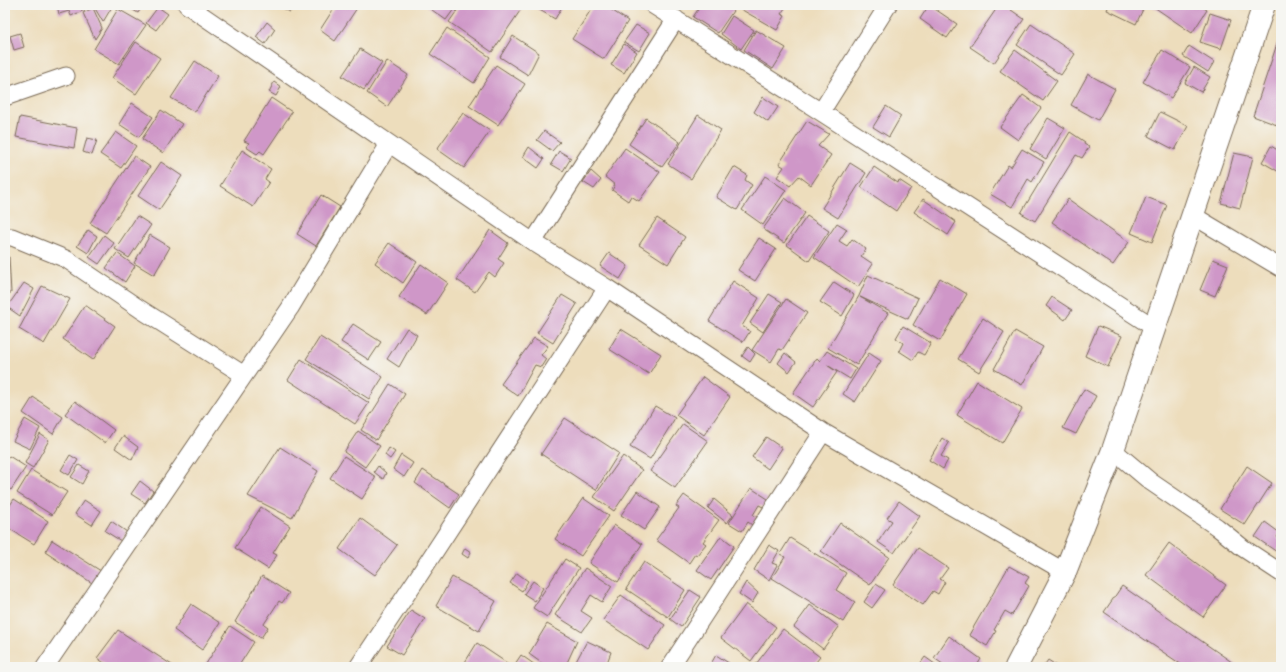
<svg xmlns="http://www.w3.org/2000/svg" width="1286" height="672" font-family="Pangolin,sans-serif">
<rect width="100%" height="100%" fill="#f6f6f2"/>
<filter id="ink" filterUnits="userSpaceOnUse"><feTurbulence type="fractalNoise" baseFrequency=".025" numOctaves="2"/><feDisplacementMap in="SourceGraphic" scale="8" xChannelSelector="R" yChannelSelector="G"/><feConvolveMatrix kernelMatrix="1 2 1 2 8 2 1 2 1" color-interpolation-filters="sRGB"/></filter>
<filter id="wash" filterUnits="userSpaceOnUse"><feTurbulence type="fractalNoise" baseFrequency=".012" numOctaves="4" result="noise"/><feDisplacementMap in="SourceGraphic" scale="16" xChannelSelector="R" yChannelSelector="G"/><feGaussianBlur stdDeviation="0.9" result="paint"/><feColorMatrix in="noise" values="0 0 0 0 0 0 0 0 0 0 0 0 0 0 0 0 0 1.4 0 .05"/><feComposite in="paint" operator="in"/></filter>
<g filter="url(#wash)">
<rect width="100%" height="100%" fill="#edddbc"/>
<g id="blocks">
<path fill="#cf97c8" d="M57 5H83L85 10 71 16 69 11 59 14Z
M93 5H113L103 22Z
M125 5H143L138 13Z
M282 5H294L290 12 281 7Z
M336 5H359L335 41 320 30Z
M425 5H457L446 20Z
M461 5H524L492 52 449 22Z
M531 5H563L555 19Z
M594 5H604L628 21 604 59 572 39Z
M701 5H730L735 8 718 33 693 17Z
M738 5H787L781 14 785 16 777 30 737 7Z
M929 5 957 24 947 38 920 19Z
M999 5H1004L1024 19 994 63 970 47Z
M1109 5H1145L1136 24 1107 10Z
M1151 5H1199L1207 10 1192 33Z
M158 7 168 14 156 30 146 23Z
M93 8 102 28 95 39 83 13Z
M118 9 146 25 119 64 94 49Z
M1210 13 1231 20 1221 49 1200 42Z
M732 16 754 30 741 49 721 34Z
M267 22 275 29 265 44 256 37Z
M1031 24 1075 54 1061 75 1017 45Z
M636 25 650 33 639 51 624 42Z
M447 28 490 57 474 83 430 54Z
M756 30 786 48 773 69 744 50Z
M20 33 24 47 14 50 10 36Z
M513 36 539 53 528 75 500 57Z
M1278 41 1281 42V114L1277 125 1253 116Z
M136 42 160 58 136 94 112 78Z
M624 44 637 52 624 73 611 65Z
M1189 46 1214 62 1208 72 1183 56Z
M360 49 382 63 364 90 342 76Z
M1015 50 1057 81 1043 101 1000 71Z
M1162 50 1190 67 1171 98 1143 82Z
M195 61 218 76 195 112 171 98Z
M387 61 408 75 387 107 367 93Z
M496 65 525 84 498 125 469 106Z
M1194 67 1210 77 1201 92 1185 83Z
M1088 74 1115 89 1098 120 1071 105Z
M274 82 281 87 276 96 269 92Z
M1023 95 1041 108 1018 140 1000 127Z
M763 97 778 107 768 122 754 112Z
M271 98 292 112 264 154 260 151 257 154 246 147 249 143 244 141Z
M132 103 153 117 139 137 119 124Z
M886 106 901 116 889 137 873 127Z
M161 110 182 124 163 153 142 139Z
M1160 112 1188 126 1175 150 1148 136Z
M463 113 490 131 464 168 437 149Z
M698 115 721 130 691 179 668 164Z
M20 117 77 128 74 148 16 137Z
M646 118 680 142 662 167 629 144Z
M1048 118 1065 128 1046 159 1030 149Z
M807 121 829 134 818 146 831 155 811 185 799 176 790 186 777 177 784 167 779 164Z
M544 131 560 142 552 151 537 140Z
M116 132 136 146 121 168 100 154Z
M1070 132 1085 142 1084 144 1089 147 1082 158 1076 155 1035 221 1021 213Z
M87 138 97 140 92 155 83 152Z
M1271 146 1281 152V173L1262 162Z
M529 147 544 159 538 168 523 157Z
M625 148 660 172 639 201 631 196 628 201 612 190 615 185 605 177Z
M1022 149 1044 162 1032 182 1028 179 1012 207 990 194 1008 165 1011 167Z
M242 150 271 169 265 179 269 182 253 207 220 186Z
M559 151 571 158 563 171 551 164Z
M1234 153 1253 157 1240 208 1221 203Z
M134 156 150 167 106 233 90 223Z
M161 162 182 176 159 210 138 196Z
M850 163 866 173 838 218 822 208Z
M734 167 747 175 745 180 752 185 737 210 716 197Z
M874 167 898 183 899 180 911 188 896 211 861 187Z
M591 171 601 180 594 189 583 182Z
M765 176 786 190 763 225 742 210Z
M321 195 340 207 316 246 297 234Z
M1146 197 1167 205 1152 242 1131 233Z
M785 198 805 213 784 243 763 229Z
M923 199 956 222 948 235 914 212Z
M1068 199 1129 242 1113 265 1052 222Z
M137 216 151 225 129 258 115 249Z
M807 216 829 231 809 261 787 245Z
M657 218 685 237 668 264 639 245Z
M837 223 847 229 839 241 847 246 852 239 866 249 861 256 873 264 858 287 814 257Z
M88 230 97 236 88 253 77 246Z
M490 230 508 243 498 259 504 263 495 277 489 272 475 292 457 280Z
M104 235 114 243 99 264 89 257Z
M150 235 170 247 154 275 134 263Z
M759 238 776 249 755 281 738 270Z
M389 243 417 262 403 283 375 263Z
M117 253 135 266 125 282 106 268Z
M609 253 628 266 620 279 600 266Z
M5 257H9L11 293H5Z
M1213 259 1228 265 1215 296 1200 290Z
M421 264 448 283 427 315 399 297Z
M868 275 918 298 908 319 860 297 888 313 857 365 828 348 859 296Z
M940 278 967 294 940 341 913 325Z
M733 281 759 298 742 326 750 331 743 342 709 321Z
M834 282 854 295 842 316 820 302Z
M24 283 34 289 20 316 7 307Z
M42 286 70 299 44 344 19 329Z
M769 294 782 302 763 332 750 323Z
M562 295 577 304 553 343 537 333Z
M1052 297 1072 310 1065 320 1046 306Z
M786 299 807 313 782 350 779 349 771 362 752 350Z
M85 305 115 326 93 360 63 339Z
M983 318 1004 332 979 372 958 359Z
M353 324 381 342 369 360 341 342Z
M903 326 931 343 924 355 918 352 913 360 899 351 903 343 896 338Z
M1098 326 1122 336 1108 367 1085 356Z
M407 328 417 335 399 367 387 359Z
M621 329 661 354 649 374 609 349Z
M1015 331 1043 347 1022 385 994 369Z
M320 337 383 377 369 399 306 359Z
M534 338 548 346 541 355 546 359 541 367 535 365 518 396 501 384Z
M748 347 755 354 750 362 742 356Z
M827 351 856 369 850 379 827 365 837 372 813 407 793 393 817 358 820 361Z
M785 353 796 362 789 372 778 363Z
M869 353 881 361 855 402 843 394Z
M301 359 369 403 355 424 288 380Z
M703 377 730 397 704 435 676 415Z
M977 381 1022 409 1002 443 957 415Z
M390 384 405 394 376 440 361 430Z
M1084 389 1096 396 1076 434 1063 428Z
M33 397 63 417 53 434 23 413Z
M75 401 114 430 105 443 65 414Z
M655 406 675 418 650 459 630 447Z
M565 418 619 453 596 490 541 454Z
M25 419 40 428 30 449 13 441Z
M683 424 708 441 675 488 650 471Z
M358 431 380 446 365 467 344 452Z
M40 434 49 440 33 468 25 463Z
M123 436 138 447 132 460 115 448Z
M766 437 782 448 768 469 752 457Z
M942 438 949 443 941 456 948 460 943 469 929 460Z
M280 447 318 471 292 518 248 496Z
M389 448 395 452 390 459 385 455Z
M70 455 78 460 69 475 61 470Z
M401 455 413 463 404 477 393 469Z
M9 456 26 467 11 490 5 486V462Z
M344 456 376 477 362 499 330 478Z
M623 456 642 470 614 511 594 497Z
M79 465 89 471 82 484 71 477Z
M378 466 386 473 383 479 374 472Z
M1247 466 1272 483 1245 525 1220 509Z
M31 470 67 492 52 515 17 493Z
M423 470 459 494 450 508 415 483Z
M140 481 153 491 145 503 131 494Z
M751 488 768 499 763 507 759 505 753 515 757 517 752 525 748 522 742 531 729 523Z
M637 491 660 507 644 530 621 515Z
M684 495 719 520 703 542 706 544 697 555 695 554 689 563 656 540 679 508 676 506Z
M583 498 609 516 581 556 555 539Z
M14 499 48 521 34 544 5 526V513Z
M714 499 733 515 727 523 708 508Z
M84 500 101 511 92 525 75 514Z
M899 501 920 516 894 553 878 542 892 521 887 518Z
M261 507 290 526 273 553 277 555 268 569 235 548Z
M360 518 397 545 375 575 339 549Z
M111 521 127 532 121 541 105 531Z
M1265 522 1280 533 1277 537 1281 540V545L1277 552 1255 537Z
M840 523 889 557 870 585 821 551Z
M614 525 642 544 618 582 589 563Z
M721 536 734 546 711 580 697 570Z
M790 538 846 573 836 590 855 602 843 622 772 578 785 557 780 554Z
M52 540 104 573 95 585 45 552Z
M1169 543 1226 585 1203 617 1146 575Z
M769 545 779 551 772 563 777 565 769 580 754 570Z
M465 548 471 552 468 558 462 554Z
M918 548 948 568 940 579 945 582 938 594 933 591 923 605 893 585Z
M565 559 579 568 547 617 533 608Z
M644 562 685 590 668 617 626 589Z
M1009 566 1029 577 1025 583 1029 586 1012 615 1005 611 994 630 996 631 987 646 969 635Z
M585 568 612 586 602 602 591 595 581 611 592 618 582 632 555 615Z
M517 573 528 581 522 591 510 583Z
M262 576 289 593 282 603 279 601 264 624 268 627 261 638 235 622Z
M452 577 496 601 479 631 436 606Z
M533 581 543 588 535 601 524 594Z
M746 582 758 593 752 603 739 594Z
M876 584 885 590 872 608 864 602Z
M1122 586 1239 667H1185L1104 612Z
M690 590 701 597 681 627 670 619Z
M621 595 665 625 648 650 603 620Z
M191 604 220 623 202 650 174 630Z
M746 604 776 627 751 661 721 638Z
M810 605 839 627 823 649 794 627Z
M411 610 425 619 402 655 387 646Z
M547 624 577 641 565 667H547L529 654Z
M230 626 254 642 238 667H204Z
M783 629 820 657 812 667H761L756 664Z
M118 630 175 667H110L97 658Z
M949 636 981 659 976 667H947L934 658Z
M587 641 611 652 607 663 613 667H573Z
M477 643 507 663 505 667H462Z
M521 655 538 667H513Z
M716 655 735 667H709Z
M925 657 939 667H918Z
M1048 660 1059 667H1043Z"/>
</g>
</g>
<g filter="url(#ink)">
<use href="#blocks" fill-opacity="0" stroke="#796955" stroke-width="1"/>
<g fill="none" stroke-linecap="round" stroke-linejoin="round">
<g stroke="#796955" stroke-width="19">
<path id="street" d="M187 5 533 242 607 288 823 432 1065 572
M653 5 821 112 1155 328
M5 97 66 76
M821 112 888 5
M1192 215 1281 268
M5 237H12L66 259 140 309 244 375
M533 242 676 19
M1113 450 1151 482 1217 527 1243 548 1281 573
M45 667 290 308 389 144
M358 667 420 574 607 288
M670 667 823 432"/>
</g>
<g stroke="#796955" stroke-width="24">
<path id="secondary" d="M1016 667 1065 572 1113 450 1264 5"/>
</g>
<use href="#street" stroke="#fff" stroke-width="17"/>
<use href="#secondary" stroke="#fff" stroke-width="22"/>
</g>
</g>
<rect width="1286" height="672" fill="none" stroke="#f6f6f2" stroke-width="20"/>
</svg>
